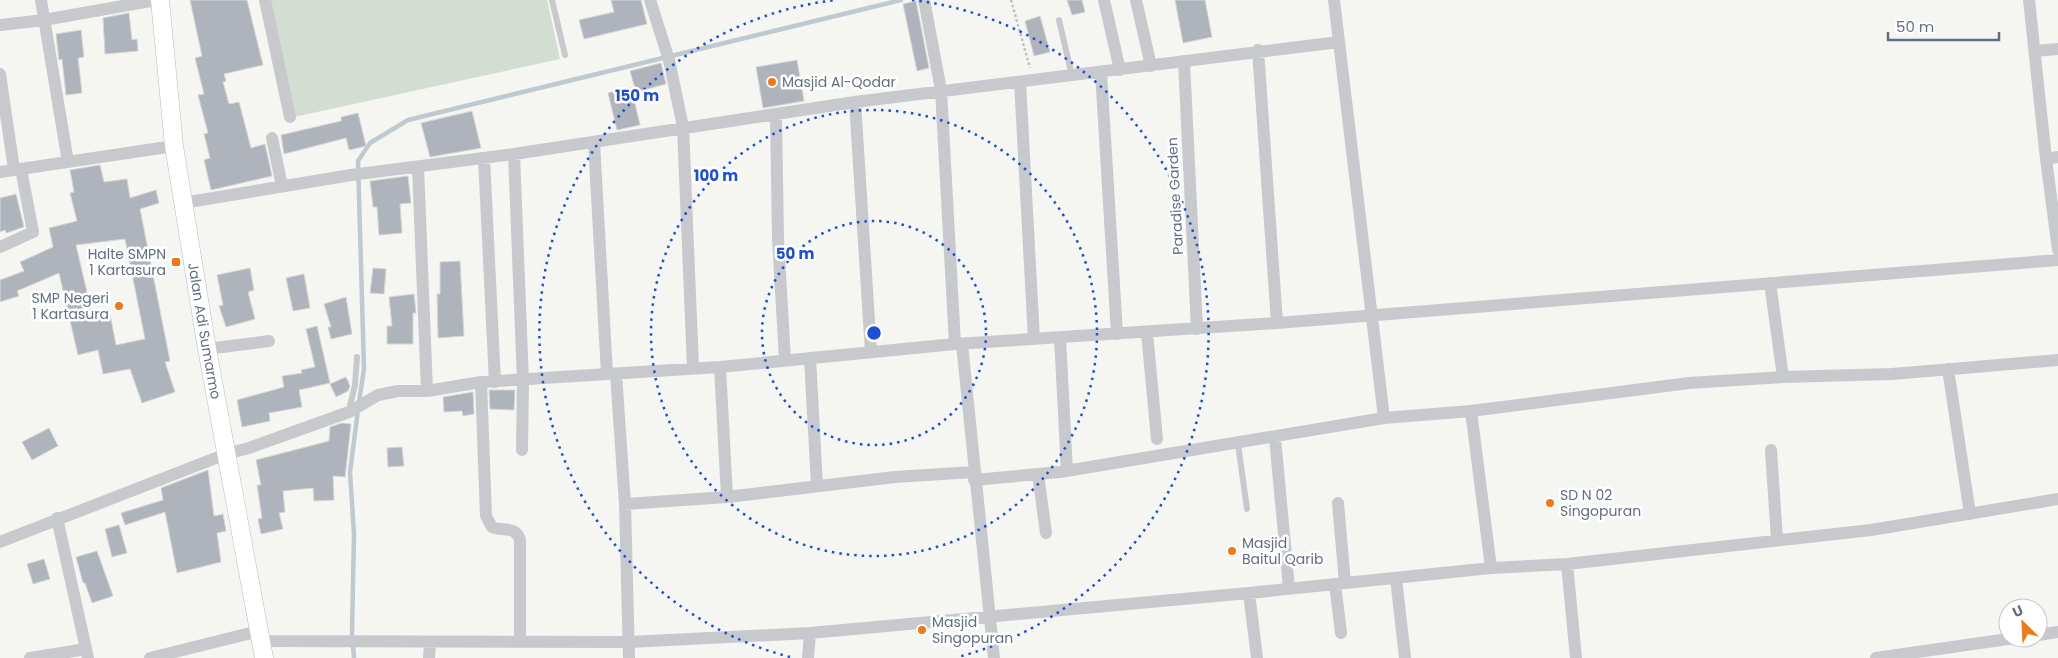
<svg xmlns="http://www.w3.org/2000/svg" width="2058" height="658" font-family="Poppins,sans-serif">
<rect width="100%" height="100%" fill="#f5f6f1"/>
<path fill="#d4ddd2" d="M268 0H547L560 59 294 117Z"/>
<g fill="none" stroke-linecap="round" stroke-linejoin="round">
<path stroke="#c0c9d0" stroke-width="4.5" d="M359 402 364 369 358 161 370 143 408 120 901 0
M354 658 352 633 354 534 350 472 358 410"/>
</g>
<path fill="#afb4bc" stroke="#d6d7d4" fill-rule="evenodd" d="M190 0H247L263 65 224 74 226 81 223 82 229 104 239 102 251 148 265 144 272 176 211 190 204 160 210 158 204 134 208 133 198 95 204 94 195 58 202 56Z
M611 0H641L647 24 584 39 579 20 614 12Z
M1067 0H1082L1085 12 1072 15Z
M1175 0H1205L1212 37 1183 43Z
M916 1 929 68 917 71 903 4Z
M129 13 132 40 137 39 138 51 105 54 103 18Z
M1040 16 1050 52 1034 56 1025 21Z
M81 30 84 57 78 58 82 93 66 95 62 59 59 60 56 34Z
M797 60 804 101 763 108 756 67Z
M661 63 666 84 636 92 630 71Z
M631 87 640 125 617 130 608 93Z
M472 111 481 148 430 157 421 123Z
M358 113 366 146 349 150 346 138 284 154 281 135 341 121V117Z
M100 165 104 182 127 179 130 198 156 190 159 203 140 209 170 361 165 362 175 392 142 403 130 369 103 374 98 350 78 355 59 273 17 291 19 296 0 302V280L24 271 20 262 53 247 49 228 77 221 70 193 74 192 70 170ZM125 239 145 339 116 345 110 314 93 318 76 245Z
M408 176 411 203 400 204 402 233 379 235 377 207H373L370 181Z
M16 194 24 227 6 233 5 230 0 232V198Z
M460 261 464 336 438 338 437 294H440V262Z
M250 268 254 290 248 292 255 319 226 327 219 306 223 305 217 275Z
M373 268 386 269 384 294 370 293Z
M304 274 310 308 293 311 286 278Z
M414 294 416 313H413V344H387V326H392L389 297Z
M346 297 352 334 331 339 328 327H331L324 304Z
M317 326 330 383 299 390 302 407 269 413 270 421 242 427 237 400 284 387 282 376 302 373 301 370 315 367 306 329Z
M346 377 350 386 348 391 336 397 330 384Z
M489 390H515L514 410 490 409Z
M473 392 474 414 463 416 462 411 444 412 443 397Z
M342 423 351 424 345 477 333 476 334 500 314 501 313 488 283 491 285 512 279 513 283 529 261 534 258 519 262 518 257 485H261L256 460 329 441 330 427Z
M49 428 58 446 32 460 22 442Z
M402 447 404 466 388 467 387 448Z
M208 470 214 516 223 514 226 531 217 533 221 562 177 573 165 512 125 525 121 513 163 500 161 488Z
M119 525 127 553 112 557 105 529Z
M97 551 113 596 92 603 85 583H83L76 557Z
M44 559 50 579 33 584 27 564Z"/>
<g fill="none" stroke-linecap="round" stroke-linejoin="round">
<g stroke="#b9bcc2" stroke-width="19">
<g id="secondary">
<path id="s1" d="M160 0 174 146 207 349 264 658"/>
</g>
</g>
<path stroke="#bebfc2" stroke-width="2.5" stroke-dasharray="2.5 2.5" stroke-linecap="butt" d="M1011 0 1030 68"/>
<path stroke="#c7c9cd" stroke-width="6" d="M552 0 565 55
M1059 20 1072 76
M349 410 355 385 357 357
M1238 444 1247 509"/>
<path stroke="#c7c9cd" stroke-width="12" d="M41 0 68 162
M265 0 290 117
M650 0 669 60 683 127 693 367
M924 0 941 90 955 344
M1104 0 1120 70
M1136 0 1151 66
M1334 0 1384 418
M2029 0 2046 159 2058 250
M0 25 44 20 156 0
M1258 50 1277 323
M2035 51 2058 49
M1184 61 1197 329
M1101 72 1117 334
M0 74 14 169
M1020 82 1034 339
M855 102 871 352
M776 115 778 239 785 360
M272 138 282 186
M594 142 607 374
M514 154 523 380 522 450
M484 158 495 382
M2046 159 2058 157
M418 167 427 391
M0 172 174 146
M183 203 351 175 514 154 855 102 1339 42
M0 247 33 232 21 169
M1770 283 1783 377
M1147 333 1157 439
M1060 338 1067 471
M962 344 994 658
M207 349 269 341
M810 358 817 485
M720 367 727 497
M1948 369 1970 514
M616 374 625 504 629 658
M481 382 486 516 492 527C504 532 515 525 520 540V642
M1471 411 1689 383 1783 377 1892 374 2058 360
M1275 438 1289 588
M1771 450 1777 540
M1038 474 1046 533
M974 480 1060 472 1384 418 1471 411 1491 568
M1338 503 1345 583
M625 504 727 497 895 477 973 472
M57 518 88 658
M0 542 226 454 249 448 349 412 378 395 398 391H427L481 382 720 367 955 344 1277 323 2058 260
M1567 564 1576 658
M1396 578 1405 658
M1335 584 1341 633
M1249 593 1257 658
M2038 635 2058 632
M261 641 629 642 810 633 1249 593 1491 568 1567 564 1871 530 2058 499
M30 658 86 649
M150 658 259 631
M429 658 430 643
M808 658 810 633
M1876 658 2015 638"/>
<use href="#secondary" stroke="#fff" stroke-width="18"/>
</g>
<g fill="none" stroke="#1d4ed8" stroke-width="2.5" stroke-dasharray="2.5 5">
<circle cx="874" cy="333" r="112"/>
<circle cx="874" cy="333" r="223"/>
<path d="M790 657A335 335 0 0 1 836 0M912 0A335 335 0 0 1 958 657"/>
</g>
<g fill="#f07817" stroke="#fff" stroke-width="2">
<circle cx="772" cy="82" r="5"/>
<rect x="171" y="257" width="10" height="10" rx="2.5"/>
<circle cx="119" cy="306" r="5"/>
<circle cx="1550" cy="503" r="5"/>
<circle cx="1232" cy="551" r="5"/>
<circle cx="922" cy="630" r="5"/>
</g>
<g text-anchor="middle" stroke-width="5" stroke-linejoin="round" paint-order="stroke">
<g font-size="14" fill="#626e85" stroke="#fff" text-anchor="start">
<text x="782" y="87">Masjid Al-Qodar</text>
<text x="166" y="259" text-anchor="end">Halte SMPN<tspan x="166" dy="16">1 Kartasura</tspan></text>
<text x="109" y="303" text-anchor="end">SMP Negeri<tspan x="109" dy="16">1 Kartasura</tspan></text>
<text x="1560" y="500">SD N 02<tspan x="1560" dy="16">Singopuran</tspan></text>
<text x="1242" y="548">Masjid<tspan x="1242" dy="16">Baitul Qarib</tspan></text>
<text x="932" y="627">Masjid<tspan x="932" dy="16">Singopuran</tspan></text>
</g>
<g font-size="14" fill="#626e85" stroke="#fff">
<text transform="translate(1175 196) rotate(-93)" y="5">Paradise Garden</text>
<text dy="5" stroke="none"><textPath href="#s1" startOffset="334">Jalan Adi Sumarmo</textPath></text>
</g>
</g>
<circle cx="874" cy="333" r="8" fill="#1d4ed8" stroke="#fff" stroke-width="2.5"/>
<g font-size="15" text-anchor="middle" font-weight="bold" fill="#1d4ed8" stroke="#fff" stroke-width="5" stroke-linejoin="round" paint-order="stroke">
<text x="637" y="101">150 m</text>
<text x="716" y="181">100 m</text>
<text x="795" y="259">50 m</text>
</g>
<g transform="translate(2023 623) rotate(336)"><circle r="24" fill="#ffffff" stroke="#c0c5ce"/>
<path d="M0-4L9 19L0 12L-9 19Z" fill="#f07817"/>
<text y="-8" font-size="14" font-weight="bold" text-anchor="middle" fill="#626e85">U</text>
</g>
<path d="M1888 32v8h111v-8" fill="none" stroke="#626e85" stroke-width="2.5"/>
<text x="1896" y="32" font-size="15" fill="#626e85" stroke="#ffffff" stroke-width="4" paint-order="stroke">50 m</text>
</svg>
